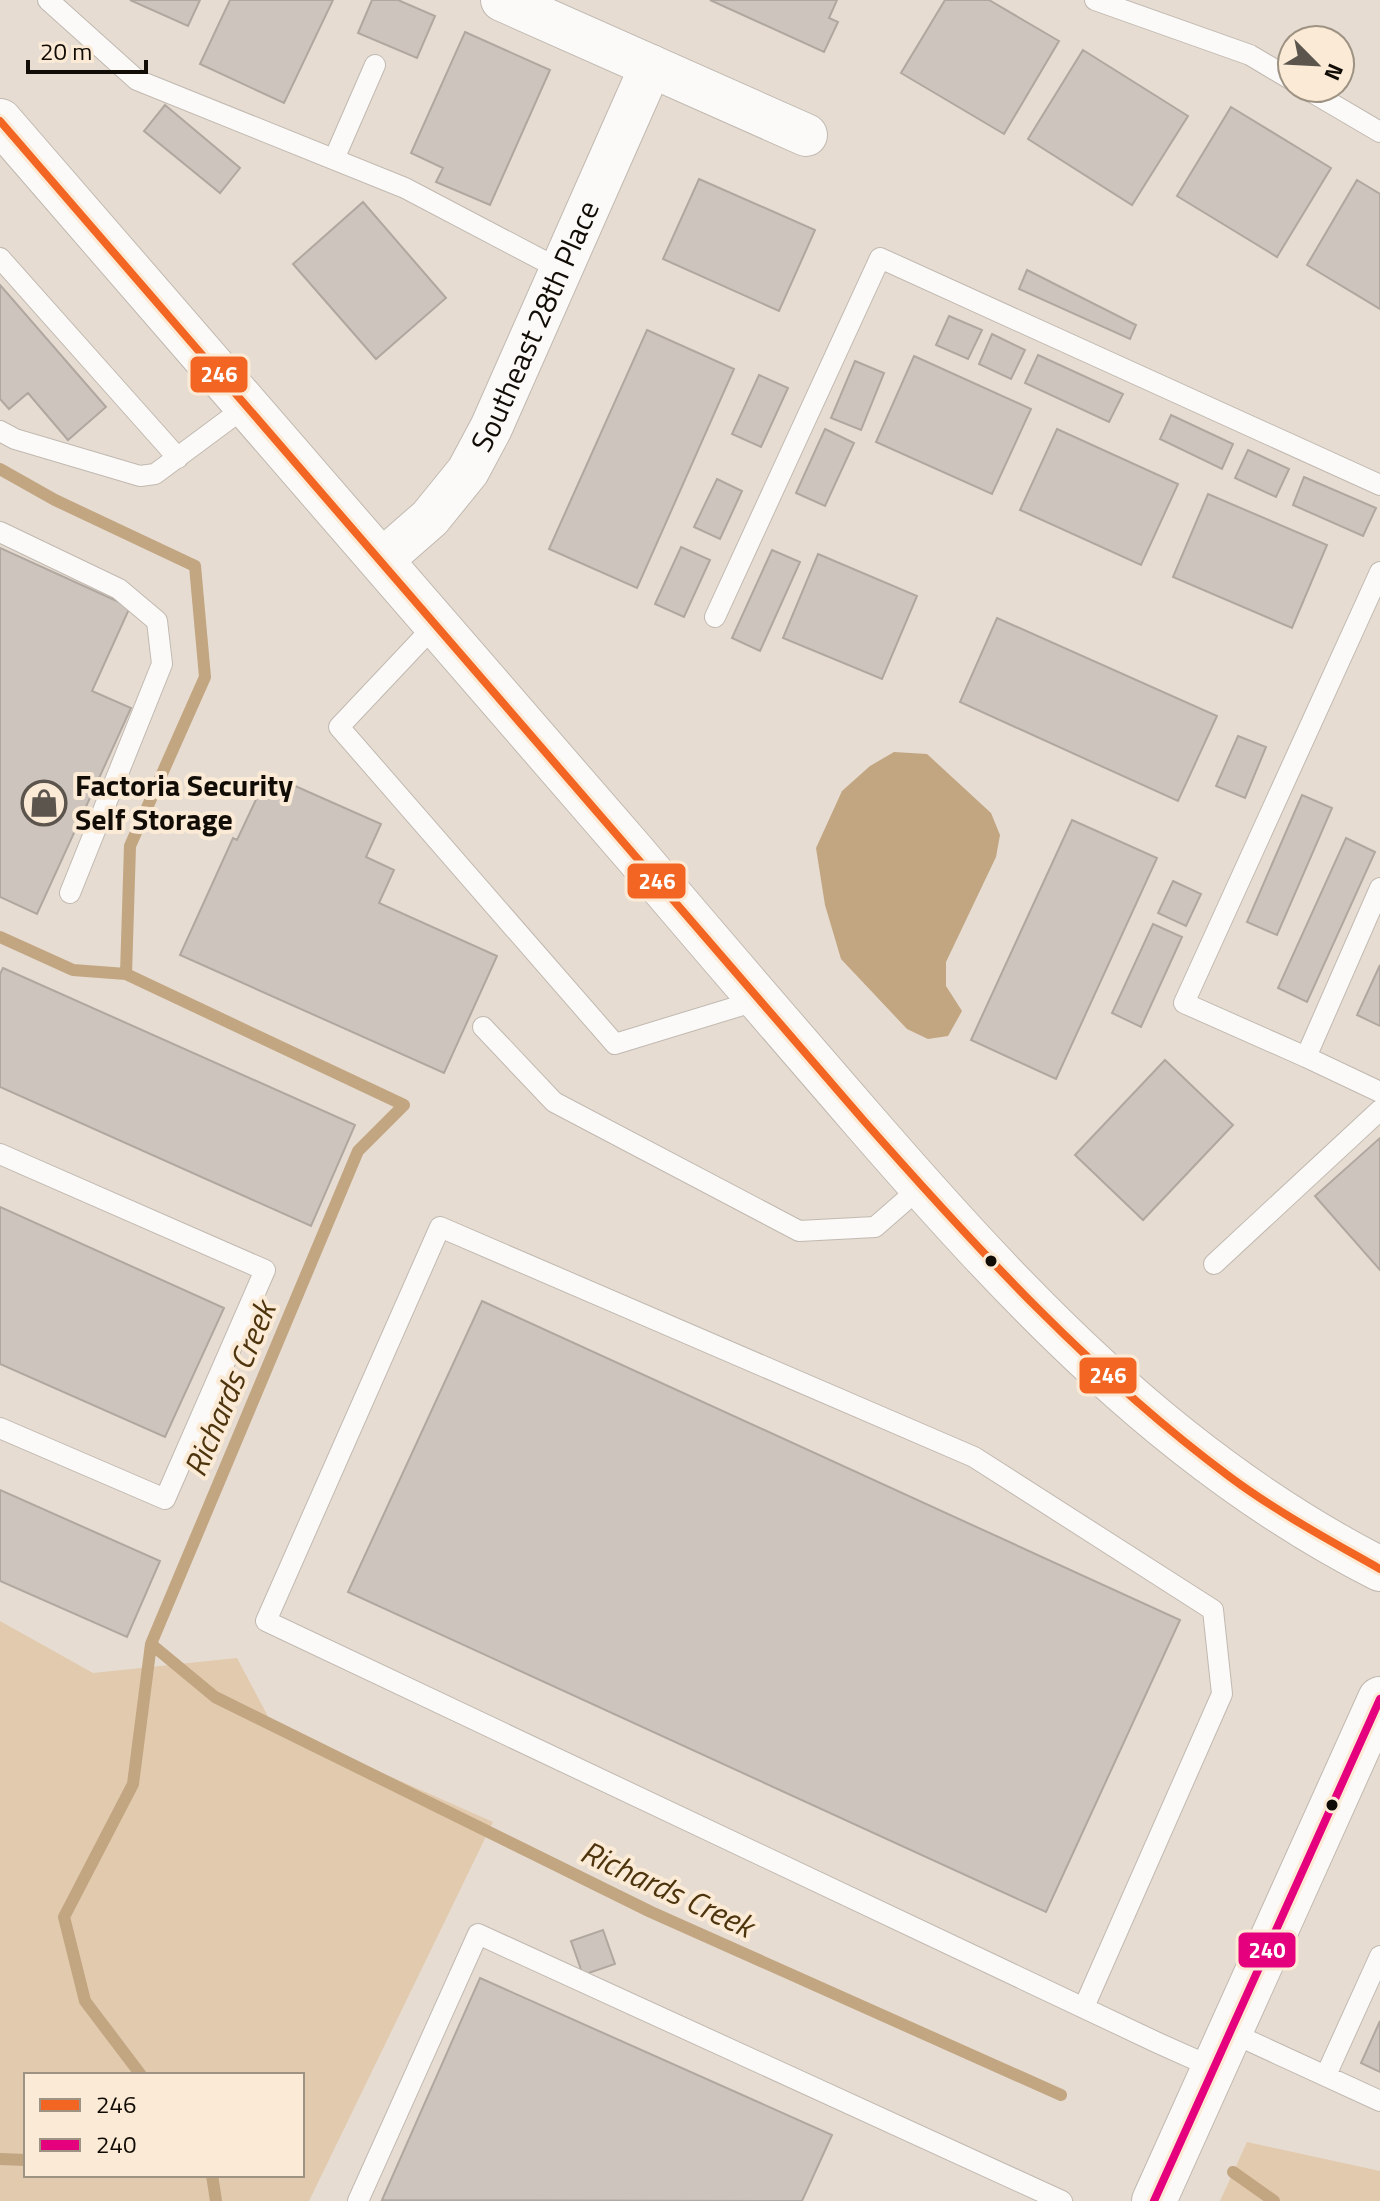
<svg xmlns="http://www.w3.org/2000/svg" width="1380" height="2201" font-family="'Titillium Web',sans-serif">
<rect width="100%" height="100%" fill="#e6dcd1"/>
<path fill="#e2caae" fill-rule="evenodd" d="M0 1621 93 1673 237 1658 272 1724 493 1822 309 2201H0ZM26 2075H302V2175H26Z
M1247 2142 1380 2171V2201H1220Z"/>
<path fill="#c2a581" d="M894 752 927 754 991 813 1000 835 996 857 946 962V986L962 1011 948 1036 928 1039 907 1029 841 959 825 905 816 848 842 791 870 766Z"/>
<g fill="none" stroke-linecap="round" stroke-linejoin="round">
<path stroke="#c2a581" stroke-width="12" d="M0 469 55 500 195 566 205 677 130 846 126 974 404 1105 358 1151 151 1644 215 1697 651 1912 1061 2095
M0 937 73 970 126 974
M141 2075 85 2001 64 1917 133 1784 151 1644
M0 2159 26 2160
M1233 2172 1274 2201
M212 2175 216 2201"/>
</g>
<path fill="#cdc5bd" stroke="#b0a8a0" stroke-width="2" d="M130 0H200L188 26Z
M230 0H333L284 103 200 64Z
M372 0H398L435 16 417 58 358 33Z
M710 0H837L829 18 838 22 824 52Z
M945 0H989L1059 41 1004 134 901 73Z
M465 32 550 70 490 205 436 182 443 168 411 153Z
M1083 50 1188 116 1132 205 1028 139Z
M165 105 240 168 220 193 144 131Z
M1231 107 1331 168 1277 257 1177 196Z
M699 179 815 230 779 311 663 259Z
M1357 180 1380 194V309L1307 265Z
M363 202 446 298 376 359 293 264Z
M1027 270 1136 325 1130 339 1019 289Z
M0 285 106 407 68 440 28 393 9 409 0 399Z
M949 316 982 330 968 359 936 345Z
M647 330 734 369 637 588 549 549Z
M992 334 1025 350 1011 379 979 364Z
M1038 355 1123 394 1109 422 1025 383Z
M914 356 1031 409 992 494 876 442Z
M855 361 884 373 861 430 831 418Z
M759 375 788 388 761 447 732 434Z
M1171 415 1233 444 1222 469 1160 439Z
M825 429 854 443 825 506 796 493Z
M1057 429 1178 484 1141 565 1020 510Z
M1248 450 1289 469 1276 497 1235 478Z
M1304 477 1376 508 1363 536 1293 505Z
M717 479 742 491 720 539 694 527Z
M1208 494 1327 545 1292 628 1173 577Z
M681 547 710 560 684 617 655 604Z
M0 548 130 607 92 691 131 708 37 914 0 897Z
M772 550 800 562 760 651 732 638Z
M818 554 917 596 882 679 783 638Z
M997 618 1217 716 1178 801 960 702Z
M1238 736 1266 747 1245 798 1216 786Z
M268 774 381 824 366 857 394 870 379 903 497 956 444 1073 180 955 233 838 237 840Z
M1302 795 1332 808 1277 935 1247 922Z
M1072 820 1157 858 1056 1079 971 1040Z
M1346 838 1375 852 1307 1002 1278 988Z
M1173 881 1201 894 1186 926 1158 913Z
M1153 924 1182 937 1141 1027 1112 1013Z
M1380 965V1026L1357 1015Z
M3 968 355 1125 311 1226 0 1087V974Z
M1165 1060 1233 1125 1143 1220 1075 1155Z
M1380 1138V1270L1315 1196Z
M0 1207 224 1308 165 1437 0 1364Z
M482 1301 1180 1620 1046 1912 348 1592Z
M0 1490 160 1561 127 1637 0 1581Z
M603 1930 615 1964 583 1975 571 1941Z
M480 1978 832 2135 802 2201 382 2200Z
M1380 2021V2072L1361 2063Z"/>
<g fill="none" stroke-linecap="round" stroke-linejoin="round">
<g stroke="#c1b9b1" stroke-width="22">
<path id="lane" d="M48 0 137 80 405 188 561 270
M1095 0 1250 55 1292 80
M1305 88 1380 132
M334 159 375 65
M0 258 178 458
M0 431 15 439 140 476 155 474 248 405
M0 532 119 589 157 621 162 664 70 893
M715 617 880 258 1380 485
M437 623 339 727 615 1044 759 1000
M1380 888 1306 1057 1380 1092
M483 1027 554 1102 799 1231 875 1227 922 1186
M1306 1057 1184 1003 1380 572
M0 1154 265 1270 165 1499 0 1428
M1214 1264 1380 1110
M1084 2007 1222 1694 1213 1610 974 1457 440 1227 266 1621 1158 2043 1214 2068
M1230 2032 1380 2101
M1326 2075 1380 1956
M358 2201 478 1934 1062 2201"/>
</g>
<g stroke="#c1b9b1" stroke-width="44">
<g id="street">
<path d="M502 0 806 135"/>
<path id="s1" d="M382 560 430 518 468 471 491 428 651 66"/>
</g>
</g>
<g stroke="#c1b9b1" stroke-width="46">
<path id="secondary" d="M0 121C213 365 425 609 635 854 711 944 788 1033 865 1122 1017 1297 1170 1462 1380 1569
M1154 2201 1380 1699"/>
</g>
<use href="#lane" stroke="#fbfaf8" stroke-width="20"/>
<use href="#street" stroke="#fbfaf8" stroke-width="42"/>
<use href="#secondary" stroke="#fbfaf8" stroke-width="44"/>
<g stroke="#fbebd6" stroke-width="14">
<path id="bus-1" d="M0 121 865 1122C978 1250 1093 1375 1230 1477 1277 1512 1329 1540 1380 1569"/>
</g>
<g stroke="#fbebd6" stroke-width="14">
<path id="bus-2" d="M1154 2201 1380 1699"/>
</g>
<use href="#bus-1" stroke="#f26522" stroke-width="8"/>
<use href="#bus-2" stroke="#e5007d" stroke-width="8"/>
</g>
<defs>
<g id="shop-ring" transform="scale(2.3)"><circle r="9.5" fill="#fbebd6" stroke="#5c554d" stroke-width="1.5"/><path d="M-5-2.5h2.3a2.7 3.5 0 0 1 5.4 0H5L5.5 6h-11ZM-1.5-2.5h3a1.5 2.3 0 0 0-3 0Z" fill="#5c554d"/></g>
</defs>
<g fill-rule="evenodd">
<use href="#shop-ring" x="44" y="803"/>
</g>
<g fill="#120c06" stroke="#fbebd6" stroke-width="3">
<circle cx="991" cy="1261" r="7"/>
<circle cx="1332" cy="1805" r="7"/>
</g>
<g text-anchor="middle" stroke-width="8" stroke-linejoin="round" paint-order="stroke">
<g font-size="30" fill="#120c06" stroke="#fbebd6">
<text dy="10" stroke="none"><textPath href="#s1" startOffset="284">Southeast 28th Place</textPath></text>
</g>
<g font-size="30" font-weight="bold" fill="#120c06" stroke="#fbebd6" text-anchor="start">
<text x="75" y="796">Factoria Security<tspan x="75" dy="34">Self Storage</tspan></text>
</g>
<g font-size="32" font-style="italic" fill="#4e340d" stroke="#fbebd6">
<text transform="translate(230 1389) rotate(-67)" y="11">Richards Creek</text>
<text transform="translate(667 1889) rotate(25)" y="11">Richards Creek</text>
</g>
</g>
<g stroke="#fbebd6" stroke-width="3">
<rect x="189" y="355" width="60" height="39" rx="8" fill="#f26522"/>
<rect x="626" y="862" width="61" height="38" rx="8" fill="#f26522"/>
<rect x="1078" y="1356" width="60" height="39" rx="8" fill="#f26522"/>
<rect x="1237" y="1931" width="60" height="38" rx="8" fill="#e5007d"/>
</g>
<g font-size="22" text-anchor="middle" font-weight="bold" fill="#fff">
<text x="219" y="382">246</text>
<text x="657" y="889">246</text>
<text x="1108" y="1383">246</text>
<text x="1267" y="1958">240</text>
</g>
<rect x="24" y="2073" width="280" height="104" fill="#fbebd6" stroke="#9e9283" stroke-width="2"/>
<rect x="40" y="2099" width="40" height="12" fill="#f26522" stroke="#9e9283" stroke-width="2"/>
<text x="96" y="2113" font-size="24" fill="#120c06">246</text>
<rect x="40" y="2139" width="40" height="12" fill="#e5007d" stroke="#9e9283" stroke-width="2"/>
<text x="96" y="2153" font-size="24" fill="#120c06">240</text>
<g transform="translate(1316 64) rotate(114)"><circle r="38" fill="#fbebd6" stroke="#9e9283" stroke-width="2"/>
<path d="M0-6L14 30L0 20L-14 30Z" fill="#5c554d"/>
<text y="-12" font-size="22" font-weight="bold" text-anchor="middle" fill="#120c06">N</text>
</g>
<path d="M28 60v12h118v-12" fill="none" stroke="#120c06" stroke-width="4"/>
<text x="40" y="60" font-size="24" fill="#120c06" stroke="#fbebd6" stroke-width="6" paint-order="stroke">20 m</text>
</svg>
